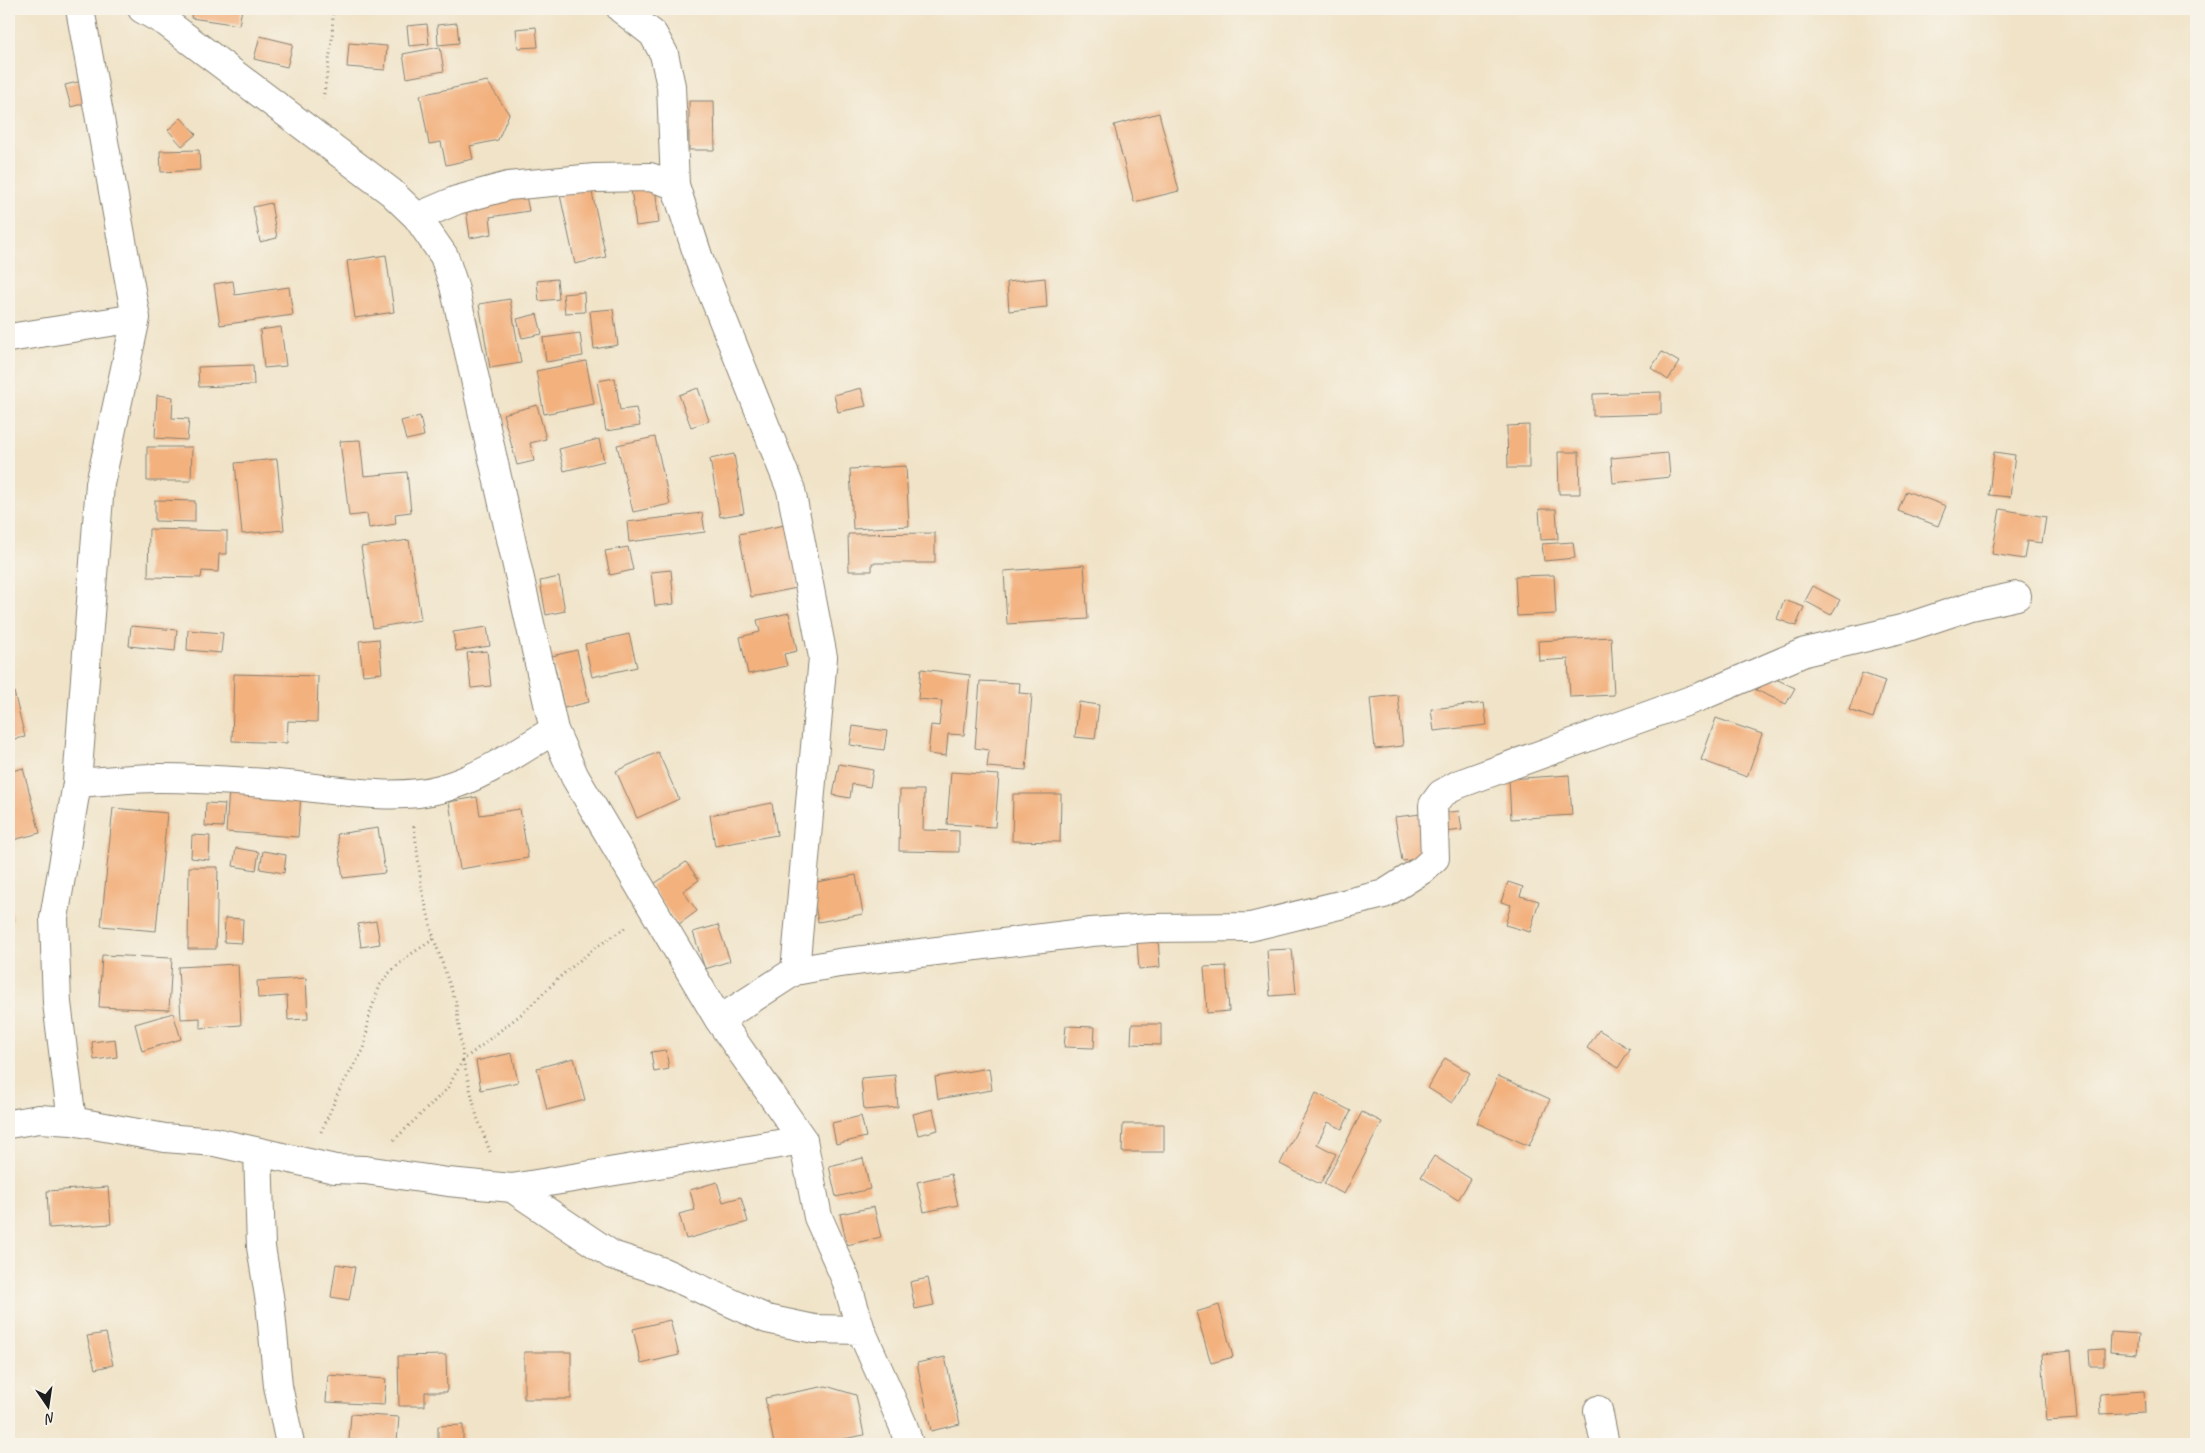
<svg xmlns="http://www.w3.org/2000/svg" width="2205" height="1453" font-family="Caveat,sans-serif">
<rect width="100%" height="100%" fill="#f7f3e8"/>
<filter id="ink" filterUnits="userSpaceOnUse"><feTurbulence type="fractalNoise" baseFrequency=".02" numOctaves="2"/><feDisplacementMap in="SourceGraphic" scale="10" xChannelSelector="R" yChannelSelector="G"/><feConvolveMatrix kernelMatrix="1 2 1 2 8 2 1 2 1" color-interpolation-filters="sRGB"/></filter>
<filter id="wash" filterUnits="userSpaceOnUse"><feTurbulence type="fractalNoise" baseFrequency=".0096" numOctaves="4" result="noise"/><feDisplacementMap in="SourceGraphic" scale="20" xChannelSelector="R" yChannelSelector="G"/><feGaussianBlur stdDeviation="1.12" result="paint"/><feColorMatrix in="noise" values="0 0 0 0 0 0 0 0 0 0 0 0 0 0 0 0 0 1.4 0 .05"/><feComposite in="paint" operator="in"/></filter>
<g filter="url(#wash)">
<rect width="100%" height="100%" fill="#f0e3c7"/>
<g id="blocks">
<path fill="#f3b17e" d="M192 9H242L239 25 191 18Z
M457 23 459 43 438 45 437 25Z
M427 24 429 44 409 46 407 26Z
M536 27 538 47 518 48 516 29Z
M260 36 293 44 287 67 254 59Z
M349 43 387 46 385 70 347 67Z
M440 47 444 71 407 78 403 54Z
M82 81 89 102 71 107 65 85Z
M487 81 509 114 498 140 470 146 473 159 446 165 441 142 429 144 420 95Z
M689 101H714L715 150H689Z
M1159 113 1179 191 1134 202 1114 125Z
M181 118 196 134 182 146 168 130Z
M199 150 200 170 161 172 160 151Z
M655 186 659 223 636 226 631 189Z
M591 188 606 257 575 264 560 195Z
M525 191 529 211 490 217 492 234 470 238 465 201Z
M271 203 277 238 260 242 253 207Z
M386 255 394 312 355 318 347 261Z
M1045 278 1047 307 1009 311 1007 282Z
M557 279 559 299 539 301 537 281Z
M233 281 235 295 289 287 293 315 220 325 214 284Z
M584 292 585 312 565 313 563 294Z
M510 299 521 363 490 368 479 304Z
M613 309 618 345 594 349 590 311Z
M537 314 542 334 522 338 517 319Z
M281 327 286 366 264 368 260 330Z
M580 333 583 356 546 362 543 338Z
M1662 352 1679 362 1668 380 1651 368Z
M586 361 594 404 544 414 536 371Z
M253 365 254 385 199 387 198 367Z
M615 378 620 410 636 408 640 426 606 431 597 381Z
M698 388 709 421 691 427 679 395Z
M861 388 866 406 838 412 834 395Z
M1661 392V414L1593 416V394Z
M157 395 173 397 172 418 189 419 187 440 155 438Z
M537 405 546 439 530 443 534 461 517 465 503 414Z
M420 416 424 436 406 440 401 421Z
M1529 425V468H1508L1507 426Z
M655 437 670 504 633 512 617 445Z
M599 439 604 461 564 471 559 449Z
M360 440 364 476 407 472 411 512 395 514 396 524 369 528 367 514 349 516 340 441Z
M147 447H192L191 481H147Z
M1558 452H1579L1580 494H1559Z
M1994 452 2015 455 2010 497 1989 495Z
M1668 453 1670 477 1613 483 1611 458Z
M734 454 744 513 720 517 710 459Z
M277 459 284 530 242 534 235 463Z
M906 466 909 526 853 529 850 469Z
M1906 491 1946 506 1938 526 1898 511Z
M155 500 195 501V522L155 521Z
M1539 509H1556L1558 539 1541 540Z
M2000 509 2046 517 2042 543 2027 541 2024 559 1992 554Z
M702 513 705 532 629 542 627 522Z
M795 523 797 588 751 597 739 534Z
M149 529 227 531V554H219L218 572 202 571 201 578 148 577Z
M935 533V563H872V571H849L848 534Z
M409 540 421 620 373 628 361 547Z
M1573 542 1575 558 1544 561 1542 544Z
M628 547 633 570 610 575 605 551Z
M1084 565 1088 619 1007 624 1004 571Z
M671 570 674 604 655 606 651 572Z
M1554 575 1556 614 1517 616 1515 576Z
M559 577 565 611 546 615 540 581Z
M1813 586 1840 600 1831 615 1805 601Z
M1784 600 1804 607 1796 626 1777 619Z
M789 613 797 651 784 654 787 666 748 674 740 637 760 632 757 620Z
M131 626 177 630 175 651 129 646Z
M487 627 490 646 456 651 453 632Z
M188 630 223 633 221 653 187 650Z
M629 634 637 667 592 677 585 644Z
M1611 637 1614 695 1570 697 1568 659 1539 661 1538 641Z
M379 639 382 673 363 675 359 641Z
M577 650 589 702 564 708 552 656Z
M487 651 491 686 471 688 467 653Z
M921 669 970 675 964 735 948 734 946 756 928 754 931 725 939 726 942 701 918 699Z
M1763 673 1795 688 1786 704 1756 690Z
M1862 673 1885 681 1873 718 1849 710Z
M234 674 318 676 317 722 288 721 287 743 232 741Z
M980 681 1020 683 1019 693 1032 694 1026 770 987 767 989 750 975 748Z
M13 688 25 737 9 740V689Z
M1398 695 1403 746 1375 749 1370 698Z
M1079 702 1099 705 1095 739 1075 737Z
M1484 703 1487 725 1434 731 1431 709Z
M1716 718 1762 734 1747 777 1701 760Z
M853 726 887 731 884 750 850 745Z
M658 752 679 799 637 818 616 771Z
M839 764 873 770 870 787 852 784 850 798 833 795Z
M23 768 40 833 9 841V772Z
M951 772 999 775 995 827 947 824Z
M1569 775 1572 815 1511 819 1509 779Z
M229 789 301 793 298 837 226 832Z
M900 790H924L923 830 959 831V852L899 851Z
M1013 794H1061L1060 842 1012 841Z
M477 797 480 815 520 809 528 858 460 869 449 802Z
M206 803 225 804 223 827 205 826Z
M772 803 777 835 715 846 710 815Z
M113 808 167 813 156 931 101 926Z
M1459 811 1462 830 1444 832 1442 813Z
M1421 814 1427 858 1402 861 1395 817Z
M378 828 385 873 343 878 337 834Z
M192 835 210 836 209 860 191 858Z
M236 848 259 852 256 870 233 866Z
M263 851 286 855 284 873 260 869Z
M686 862 699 880 683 891 697 911 678 925 651 886Z
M189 867H218L216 949H188Z
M856 875 863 914 818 922 811 883Z
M1508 882 1523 887 1520 896 1539 901 1530 932 1505 925 1511 905 1501 902Z
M9 904 13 920H9Z
M225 918 243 919 242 943 224 942Z
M376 921 380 944 361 947 358 924Z
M718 925 730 961 705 969 693 932Z
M1158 938 1160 967 1139 969 1137 940Z
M1292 949 1296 994 1270 996 1267 950Z
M102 955 172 958 169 1010 99 1007Z
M238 964 241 1025 200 1028V1018L181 1019 178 967Z
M1226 966 1229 1011 1207 1013 1204 967Z
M306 978 308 1019 288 1020 287 996 258 998 257 981Z
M173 1013 181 1039 142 1051 135 1024Z
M1132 1024H1161V1045L1131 1044Z
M1066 1026 1095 1027 1094 1048 1064 1047Z
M1599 1030 1630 1049 1618 1068 1587 1048Z
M115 1039 117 1057 94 1060 92 1042Z
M666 1050 669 1069 654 1072 651 1052Z
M512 1053 518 1082 481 1090 476 1061Z
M574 1058 585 1100 547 1110 537 1068Z
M1445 1058 1470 1073 1452 1103 1428 1088Z
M989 1068 992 1090 938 1099 935 1077Z
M895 1075 898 1107 864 1110 861 1078Z
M1498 1076 1550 1099 1529 1146 1477 1123Z
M1316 1093 1351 1111 1342 1129 1328 1122 1317 1144 1336 1154 1320 1184 1280 1164Z
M933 1109 938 1130 918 1135 913 1114Z
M1362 1112 1382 1122 1344 1194 1324 1184Z
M861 1116 866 1137 836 1144 832 1123Z
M1123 1124H1164V1152H1122Z
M1434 1156 1471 1179 1458 1200 1421 1177Z
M863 1158 870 1189 836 1197 829 1166Z
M951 1174 958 1205 924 1212 917 1182Z
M717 1182 723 1202 741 1197 748 1222 686 1239 679 1214 695 1210 690 1190Z
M108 1187 111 1224 49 1228 47 1191Z
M874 1207 881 1237 847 1245 840 1214Z
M336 1264 355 1267 349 1300 331 1297Z
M9 1273 12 1287 9 1288Z
M928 1278 934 1305 915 1309 910 1282Z
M1219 1305 1233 1357 1211 1363 1196 1312Z
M670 1320 679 1355 641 1364 633 1329Z
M2111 1332 2139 1334 2137 1354 2110 1352Z
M106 1333 113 1365 95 1369 87 1336Z
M2104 1349V1366H2090L2089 1350Z
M2071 1351 2077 1419 2047 1421 2042 1354Z
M524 1352H571V1399H524Z
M446 1355 447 1392H425V1406H399L398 1356Z
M945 1357 960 1424 931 1431 917 1363Z
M328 1375 386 1379 384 1405 326 1402Z
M826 1386 856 1395 864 1435 818 1444H774L765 1398Z
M2144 1391 2145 1412 2101 1414 2100 1394Z
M351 1414 399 1417 397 1442 349 1440Z
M463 1425V1444H438V1426Z"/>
</g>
</g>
<g filter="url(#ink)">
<use href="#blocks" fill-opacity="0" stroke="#868072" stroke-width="1"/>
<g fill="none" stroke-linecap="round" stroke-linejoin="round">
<g stroke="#868072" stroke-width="30">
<path id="minor" d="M142 9 167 23 391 192 417 217 444 256 454 286 554 730 575 777 719 1020 803 1140 818 1217 846 1280 861 1330 903 1425 909 1444
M621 9 653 34 664 54 671 86 675 185
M417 217 457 200 508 186 595 178 650 177 675 185 701 265 791 490 823 657 795 971
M9 338 136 318
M77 783C104 781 132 778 160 778 199 778 238 781 277 784 327 788 391 802 440 789 481 778 518 752 554 730
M719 1020 795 971 839 963 1091 932 1151 928 1250 927 1384 894 1422 870 1435 858 1433 805 1441 794 1459 784 1702 696 1805 652 1905 628 1971 606 2017 596
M72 1121 165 1138 215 1142 335 1169 365 1170 448 1182 512 1188 803 1140
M9 1124 39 1119 72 1121 57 1003 54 918 77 783 100 484 136 318 80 9
M258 1152 261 1247 270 1302 278 1386 290 1444
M512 1188 612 1255 661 1271 767 1319 814 1329 861 1330
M1598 1410 1605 1444"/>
</g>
<path stroke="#868072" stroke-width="3" stroke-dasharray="1 4" stroke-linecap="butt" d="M323 99 332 41 333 9
M414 826 422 890 434 939 456 1003 463 1060 477 1117 491 1154
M321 1132 341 1087 364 1049 369 1016 380 985 388 974 408 956 434 939
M394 1140 447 1089 463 1060 524 1012 562 975 595 948 627 927"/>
<use href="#minor" stroke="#fff" stroke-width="28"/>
</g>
</g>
<rect width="2205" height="1453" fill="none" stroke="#f7f3e8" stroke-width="30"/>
<g transform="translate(48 1406) rotate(167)" stroke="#f7f3e8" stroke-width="4" paint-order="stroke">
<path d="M0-4L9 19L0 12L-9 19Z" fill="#1c1c1c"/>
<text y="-8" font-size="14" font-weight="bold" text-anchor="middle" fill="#1c1c1c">N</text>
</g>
</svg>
